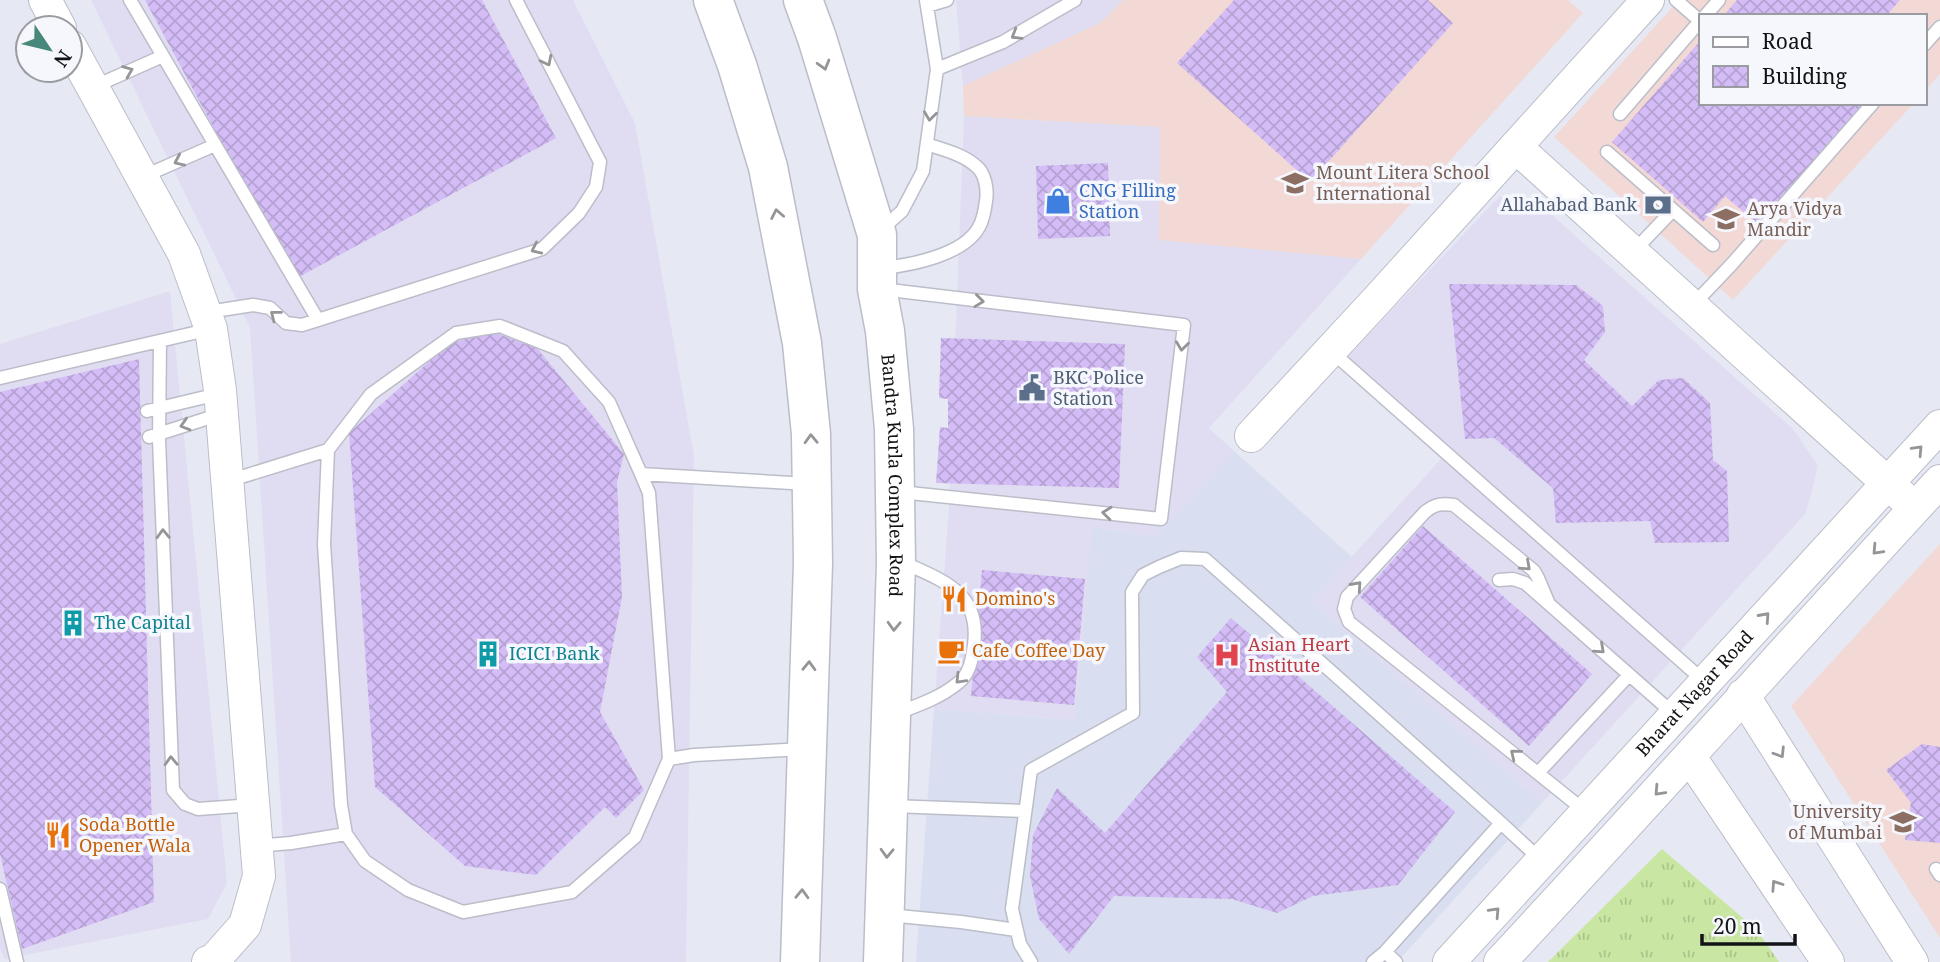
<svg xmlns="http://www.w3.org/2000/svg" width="1940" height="962" font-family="'Noto Serif',serif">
<defs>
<pattern id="grass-tufts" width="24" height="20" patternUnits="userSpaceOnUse" patternTransform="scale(1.75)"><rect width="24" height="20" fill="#c9e6a2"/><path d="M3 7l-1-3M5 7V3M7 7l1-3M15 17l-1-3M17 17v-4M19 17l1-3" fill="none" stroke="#acc48b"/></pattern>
<pattern id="building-cross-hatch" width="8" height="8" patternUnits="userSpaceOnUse" patternTransform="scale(1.75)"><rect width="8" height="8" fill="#d4bcf6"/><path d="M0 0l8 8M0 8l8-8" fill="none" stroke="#b5a1d2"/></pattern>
</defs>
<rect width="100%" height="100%" fill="#e6e9f4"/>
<path fill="#e0ddf3" d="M91 0H573L635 123 694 456 686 962H291L250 328Z
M956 0H1123L1100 23 963 86Z
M964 116 1160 127V240L1361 259 1209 428 1234 451 1155 537 1092 527 1076 720 934 709 949 506Z
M1499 197 1536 201 1794 430 1818 466 1806 513 1542 803 1311 601 1441 459 1339 366Z
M170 291 227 883 208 919 5 959 0 949V344Z"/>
<path fill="#f3d9d6" d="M1123 0H1568L1583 13 1361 259 1159 240 1160 127 964 116 963 86 1100 23Z
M1679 0H1940V74L1924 92V16H1700V103H1914L1733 300 1554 137Z
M1940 544V938L1791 706Z"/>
<path fill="#d9def0" d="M1234 451 1352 557 1311 601 1542 803 1397 962H916L934 709 1075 720 1092 527 1155 537Z"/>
<path fill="url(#grass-tufts)" d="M1662 849 1757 930 1779 962H1548Z"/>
<path fill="url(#building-cross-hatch)" d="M145 0H482L556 138 295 279Z
M1234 0H1428L1453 23 1310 182 1177 63Z
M1737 0H1900L1886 16H1723Z
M1700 41V103H1866L1759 225 1725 196 1703 222 1612 142Z
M1108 163 1110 236 1038 239 1036 166Z
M1449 284 1576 285 1603 306 1605 332 1584 360 1632 406 1659 380 1683 378 1710 403 1713 460 1727 471 1729 542 1655 543 1650 521 1556 523 1553 488 1494 438 1465 439Z
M493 332 537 348 624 454 617 482 622 597 600 712 644 790 616 818 605 807 536 875 465 866 375 787 349 433 450 343Z
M941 338 1125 344 1119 488 936 483 940 427 948 428V399L939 398Z
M139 359 154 902 22 949 0 854V392Z
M1423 526 1592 674 1529 746 1360 597Z
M982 570 1085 579 1074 705 971 696Z
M1231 618 1455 812 1398 885 1313 896 1277 913 1232 899 1114 896 1069 954 1039 919 1030 876 1033 835 1057 788 1105 833 1227 692 1197 657Z
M1922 744 1940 747V843L1905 840 1911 803 1886 770Z"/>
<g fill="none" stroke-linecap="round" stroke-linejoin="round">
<g stroke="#bbbec8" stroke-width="15">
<path id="service" d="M130 0 318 320
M927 6 947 0
M1705 16 1719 0
M1924 45 1940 27
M937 69 1003 42 1075 0
M93 87 163 56
M1620 114 1700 21 1676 0
M1607 152 1713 245
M142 177 215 145
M882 229 902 211 923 171 937 69 926 0
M1633 252 1673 210
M883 268C911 265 964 255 979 227 983 220 985 209 986 201 988 189 985 173 976 166 963 154 943 150 927 144
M881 289 1184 325 1161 519 900 492
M1692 306 1731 265 1873 103
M208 312 253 305 270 308 286 323 302 325 542 249 579 213 596 187 600 162 516 0
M160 341 159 440 173 790 185 804 198 809 253 805
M1331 351 1705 682
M0 378 211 329
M147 411 218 394
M149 437 221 414
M641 474 808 484
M228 481 328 450
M1499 580 1513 579 1525 583 1675 715
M1549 604 1538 578 1534 571 1454 505C1442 503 1435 504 1425 512L1347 597 1344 609 1349 622 1585 811
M895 714C916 706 940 698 958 683 970 674 972 659 974 645 981 591 941 580 900 561
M669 759 649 493 641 474 609 402 563 351 500 326 456 333 371 394 328 450 324 544 341 805 346 834 365 861 408 890 463 912 572 892 635 837 669 759 694 755 803 749
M1538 773 1629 675
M892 806 1025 811
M1501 823 1542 861
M256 846 291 843 346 834
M1936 869 1940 875
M0 889 17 962
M888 915 961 922 1016 930
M1385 952 1396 962
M1031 962 1020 944 1012 909 1031 770 1133 713 1132 592 1143 575 1159 567 1181 558 1205 559 1501 823 1385 952 1373 962"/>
</g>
<g stroke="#bbbec8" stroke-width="34">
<g id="tertiary">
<path d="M45 0 60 28"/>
<path d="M70 46 184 254 211 329 220 390 259 876 245 925 213 961 208 962"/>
<path d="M1516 147 1904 498"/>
<path d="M1251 436 1378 299 1648 0"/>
<path d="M1743 695 1912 962"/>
<path d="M1690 757 1828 962"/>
<path id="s1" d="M1449 962 1940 426"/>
<path d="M1500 962C1648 803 1793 641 1940 481"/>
</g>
</g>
<g stroke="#bbbec8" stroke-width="41">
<g id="primary">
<path d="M713 0 737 65 768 167 802 343 811 434 813 563 800 962"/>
<path id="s2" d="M803 0 817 38 877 235V289L885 331 894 429 896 563 883 962"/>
</g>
</g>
<use href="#service" stroke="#fff" stroke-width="12"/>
<use href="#tertiary" stroke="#fff" stroke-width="32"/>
<use href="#primary" stroke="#fff" stroke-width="38"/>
</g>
<defs><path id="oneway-chevron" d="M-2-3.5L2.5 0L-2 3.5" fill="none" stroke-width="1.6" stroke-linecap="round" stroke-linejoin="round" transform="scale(1.75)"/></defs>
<g stroke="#949596">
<use href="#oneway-chevron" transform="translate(1016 35) rotate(149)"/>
<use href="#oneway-chevron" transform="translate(547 61) rotate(63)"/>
<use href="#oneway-chevron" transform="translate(824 65) rotate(74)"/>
<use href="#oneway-chevron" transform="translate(128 71) rotate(-22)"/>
<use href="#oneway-chevron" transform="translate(930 116) rotate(97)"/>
<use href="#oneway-chevron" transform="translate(179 161) rotate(156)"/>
<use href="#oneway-chevron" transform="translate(777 214) rotate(-101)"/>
<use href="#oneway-chevron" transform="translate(536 249) rotate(155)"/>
<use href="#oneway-chevron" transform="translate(979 301) rotate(7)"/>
<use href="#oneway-chevron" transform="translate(275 315) rotate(-142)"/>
<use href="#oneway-chevron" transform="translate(1182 346) rotate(97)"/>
<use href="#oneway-chevron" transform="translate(185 425) rotate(163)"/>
<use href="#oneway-chevron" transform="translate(811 439) rotate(-92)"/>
<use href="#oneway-chevron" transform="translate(1918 450) rotate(-47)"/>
<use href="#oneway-chevron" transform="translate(1107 513) rotate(-174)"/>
<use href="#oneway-chevron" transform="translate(163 534) rotate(-92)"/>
<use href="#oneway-chevron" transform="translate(1877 550) rotate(133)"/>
<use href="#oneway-chevron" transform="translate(1526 566) rotate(42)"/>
<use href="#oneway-chevron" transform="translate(1357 586) rotate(-48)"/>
<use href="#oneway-chevron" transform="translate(1765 617) rotate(-48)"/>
<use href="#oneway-chevron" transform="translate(894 626) rotate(92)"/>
<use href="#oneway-chevron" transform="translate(1600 649) rotate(42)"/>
<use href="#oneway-chevron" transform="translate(809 666) rotate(-88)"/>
<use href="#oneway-chevron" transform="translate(960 679) rotate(134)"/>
<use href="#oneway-chevron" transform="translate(1780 753) rotate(58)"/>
<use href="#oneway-chevron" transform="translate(1515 754) rotate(-141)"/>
<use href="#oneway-chevron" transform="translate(171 761) rotate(-92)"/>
<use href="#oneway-chevron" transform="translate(1659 791) rotate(133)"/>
<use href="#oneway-chevron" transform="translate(887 853) rotate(92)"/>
<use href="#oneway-chevron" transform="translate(1776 885) rotate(-124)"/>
<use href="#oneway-chevron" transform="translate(802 894) rotate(-88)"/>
<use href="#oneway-chevron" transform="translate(1495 912) rotate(-47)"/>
</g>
<defs>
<g id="school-bare" transform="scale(2.1)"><path d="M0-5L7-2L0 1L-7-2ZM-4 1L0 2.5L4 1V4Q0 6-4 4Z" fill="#8d6e63" stroke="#f5f7fd" stroke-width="2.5" paint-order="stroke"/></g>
<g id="shop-bare" transform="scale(2.1)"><path d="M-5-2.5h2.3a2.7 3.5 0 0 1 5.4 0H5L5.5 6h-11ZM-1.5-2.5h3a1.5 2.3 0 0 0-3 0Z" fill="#3f7fe0" stroke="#f5f7fd" stroke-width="2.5" paint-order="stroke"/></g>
<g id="bank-bare" transform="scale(2.1)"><path d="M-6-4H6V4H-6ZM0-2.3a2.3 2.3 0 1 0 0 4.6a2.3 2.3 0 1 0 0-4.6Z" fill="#5c6f8a" stroke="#f5f7fd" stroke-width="2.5" paint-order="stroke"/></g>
<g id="civic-bare" transform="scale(2.1)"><path d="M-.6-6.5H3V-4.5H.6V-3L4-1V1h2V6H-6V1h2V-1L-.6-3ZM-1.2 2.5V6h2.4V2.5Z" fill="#5c6f8a" stroke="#f5f7fd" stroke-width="2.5" paint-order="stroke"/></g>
<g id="restaurant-bare" transform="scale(2.1)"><path d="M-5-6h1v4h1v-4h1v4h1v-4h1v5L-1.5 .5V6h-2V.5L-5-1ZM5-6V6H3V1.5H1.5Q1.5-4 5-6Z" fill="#e8710a" stroke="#f5f7fd" stroke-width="2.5" paint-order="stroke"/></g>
<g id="building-bare" transform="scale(2.1)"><path d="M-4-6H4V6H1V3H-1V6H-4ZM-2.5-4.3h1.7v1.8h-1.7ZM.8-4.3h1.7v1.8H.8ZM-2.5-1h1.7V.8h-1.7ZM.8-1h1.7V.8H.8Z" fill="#0f9aa8" stroke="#f5f7fd" stroke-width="2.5" paint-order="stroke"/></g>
<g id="cafe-bare" transform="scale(2.1)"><path d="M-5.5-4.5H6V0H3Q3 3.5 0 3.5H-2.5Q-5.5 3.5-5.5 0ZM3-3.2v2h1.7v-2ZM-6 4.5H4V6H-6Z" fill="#e8710a" stroke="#f5f7fd" stroke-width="2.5" paint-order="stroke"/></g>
<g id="hospital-bare" transform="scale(2.1)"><path d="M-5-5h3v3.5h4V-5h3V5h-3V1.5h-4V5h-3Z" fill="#e0444e" stroke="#f5f7fd" stroke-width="2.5" paint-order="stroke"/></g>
<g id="university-bare" transform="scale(2.1)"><path d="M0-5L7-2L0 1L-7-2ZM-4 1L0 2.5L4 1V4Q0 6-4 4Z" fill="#8d6e63" stroke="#f5f7fd" stroke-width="2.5" paint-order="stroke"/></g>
</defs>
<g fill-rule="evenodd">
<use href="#school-bare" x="1295" y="183"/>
<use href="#shop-bare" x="1058" y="201"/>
<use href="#bank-bare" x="1658" y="205"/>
<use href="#school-bare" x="1726" y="219"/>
<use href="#civic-bare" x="1032" y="388"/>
<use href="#restaurant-bare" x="954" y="599"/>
<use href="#building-bare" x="73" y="623"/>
<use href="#cafe-bare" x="951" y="651"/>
<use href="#building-bare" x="488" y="654"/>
<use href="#hospital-bare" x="1227" y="655"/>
<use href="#university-bare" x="1903" y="822"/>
<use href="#restaurant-bare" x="58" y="835"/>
</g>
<g text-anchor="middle" stroke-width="7" stroke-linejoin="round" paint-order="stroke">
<g font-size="18" fill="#785e54" stroke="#f5f7fd" text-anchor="start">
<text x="1316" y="179">Mount Litera School<tspan x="1316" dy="21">International</tspan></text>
<text x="1747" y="215">Arya Vidya<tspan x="1747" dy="21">Mandir</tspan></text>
<text x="1882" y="818" text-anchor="end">University<tspan x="1882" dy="21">of Mumbai</tspan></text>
</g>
<g font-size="18" fill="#366cbe" stroke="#f5f7fd" text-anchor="start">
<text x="1079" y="197">CNG Filling<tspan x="1079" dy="21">Station</tspan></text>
</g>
<g font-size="18" fill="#4e5e75" stroke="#f5f7fd" text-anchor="end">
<text x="1637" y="211">Allahabad Bank</text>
<text x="1053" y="384" text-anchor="start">BKC Police<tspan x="1053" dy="21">Station</tspan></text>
</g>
<g font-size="18" fill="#121316" stroke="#f5f7fd">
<text dy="6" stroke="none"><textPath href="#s2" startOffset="488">Bandra Kurla Complex Road</textPath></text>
<text dy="6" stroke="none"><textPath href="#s1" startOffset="364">Bharat Nagar Road</textPath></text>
</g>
<g font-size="18" fill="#c56008" stroke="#f5f7fd" text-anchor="start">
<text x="975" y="605">Domino's</text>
<text x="972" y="657">Cafe Coffee Day</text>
<text x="79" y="831">Soda Bottle<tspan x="79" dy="21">Opener Wala</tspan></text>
</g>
<g font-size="18" fill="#0d838f" stroke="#f5f7fd" text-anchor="start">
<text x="94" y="629">The Capital</text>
<text x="509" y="660">ICICI Bank</text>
</g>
<g font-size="18" fill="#be3a42" stroke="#f5f7fd" text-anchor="start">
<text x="1248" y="651">Asian Heart<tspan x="1248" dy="21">Institute</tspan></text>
</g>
</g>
<rect x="1699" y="14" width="228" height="91" fill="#f5f7fd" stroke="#9a9ca1" stroke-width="2"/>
<rect x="1713" y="37" width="35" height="10" fill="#ffffff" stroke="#9a9ca1" stroke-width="2"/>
<text x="1762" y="49" font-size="21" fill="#121316">Road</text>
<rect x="1713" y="66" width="35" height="21" fill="url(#building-cross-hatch)" stroke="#9a9ca1" stroke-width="2"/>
<text x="1762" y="84" font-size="21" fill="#121316">Building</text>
<g transform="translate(49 49) rotate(125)"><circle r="33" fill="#f5f7fd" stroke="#9a9ca1" stroke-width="2"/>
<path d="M0-5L12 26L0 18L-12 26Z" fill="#468879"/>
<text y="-10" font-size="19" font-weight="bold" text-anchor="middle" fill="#121316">N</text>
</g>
<path d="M1702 934v10h93v-10" fill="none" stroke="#121316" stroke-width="3.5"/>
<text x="1713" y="934" font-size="21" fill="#121316" stroke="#f5f7fd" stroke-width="5" paint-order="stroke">20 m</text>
</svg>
